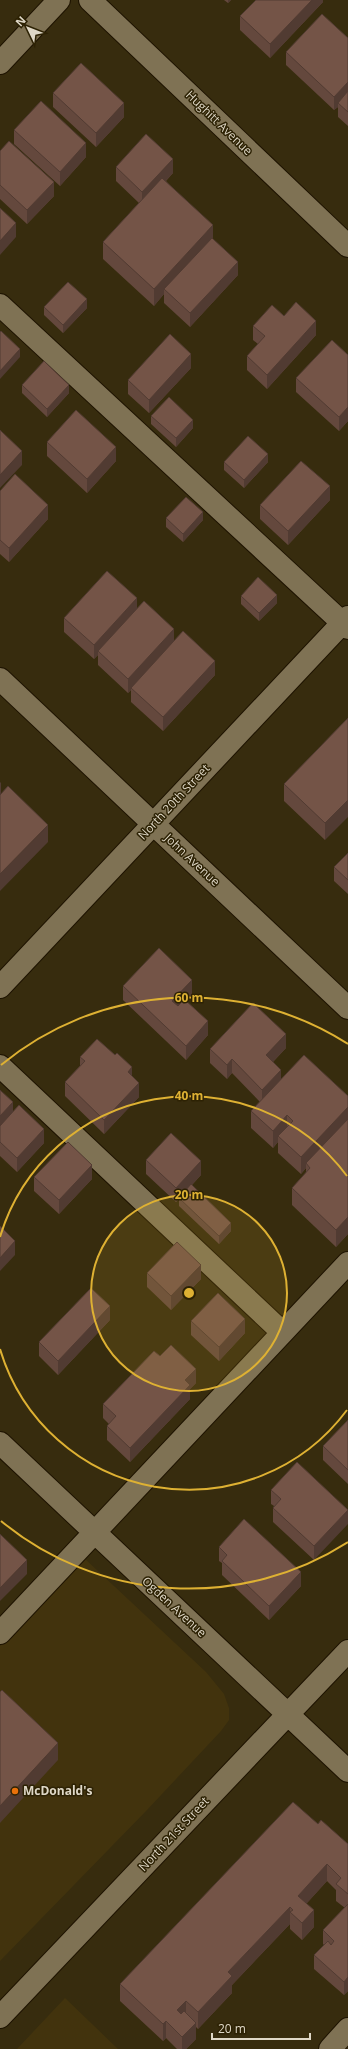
<svg xmlns="http://www.w3.org/2000/svg" width="348" height="2049" font-family="'Open Sans',sans-serif">
<rect width="100%" height="100%" fill="#372c0e"/>
<path fill="#42330d" d="M84 1558 206 1672 224 1694 229 1708V1720L221 1731 147 1810 0 1961V1646Z
M65 1998 118 2049H17Z"/>
<g fill="none" stroke-linecap="round" stroke-linejoin="round">
<g stroke="#1e1300" stroke-width="24">
<path id="minor" d="M90 0 348 246
M0 63 59 0
M0 305 348 628
M0 679 348 1008
M0 987 348 617
M0 1066 282 1332
M0 1443 348 1771
M0 1633 348 1263
M0 2017 348 1651
M330 2049 348 2029"/>
</g>
<use href="#minor" stroke="#7f7254" stroke-width="22"/>
</g>
<path fill="#64483d" d="M224 0H231L228 3Z
M323 0V2L270 58 240 30V16Z
M348 38V126L338 117V107L334 110 286 65V52Z
M53 93 124 117 96 147 53 107Z
M14 130 86 157 60 186 14 144Z
M0 151 54 196 27 224 0 199Z
M116 167 173 173 166 181 213 239 238 275 190 327 164 303V294L154 306 103 259V242L139 203 116 181Z
M44 307 87 308 63 333 44 315Z
M253 326 316 335 267 389 247 370V356L258 344 253 340Z
M348 355V421L339 431 296 392V378Z
M191 368 149 413 128 394V380Z
M22 385 69 393 47 417 22 393Z
M151 416 193 428 176 447 151 424Z
M47 442 116 461 87 493 47 456Z
M224 462H268L244 488 224 470Z
M0 491 48 519 9 562 0 554Z
M330 500 288 545 260 519V505Z
M166 518 203 520 183 542 166 527Z
M241 596 277 603 259 621 241 604Z
M137 609 174 641 215 675 163 731 131 702V690L128 693 98 665V655L94 659 64 632V618Z
M348 718 325 840 284 801V784Z
M348 853V894L334 881V867Z
M123 986 192 994 186 1000 208 1035 186 1060 123 1000Z
M286 1048 273 1062 281 1079 348 1096V1234L336 1247 292 1205V1188L306 1173V1168L301 1174 278 1153V1142L273 1148 251 1128V1111L260 1102 232 1073 227 1079 210 1063V1049Z
M80 1057 132 1076 139 1097 104 1134 65 1096V1082L80 1066Z
M0 1090 13 1112 44 1143 17 1172 0 1156Z
M146 1160 201 1175 192 1185 231 1231 219 1244 179 1206V1199L176 1202 146 1174Z
M34 1177 92 1179 59 1214 34 1191Z
M147 1273 201 1279 171 1310 147 1287Z
M110 1320 58 1375 39 1356V1342Z
M191 1321 245 1333 219 1361 191 1335Z
M160 1356 196 1383 190 1389V1399L130 1462 107 1440V1426L109 1424 103 1418V1404Z
M348 1420V1484L323 1460V1446Z
M271 1490 348 1510 314 1560 273 1522V1508L274 1506 271 1504Z
M219 1547 301 1586 269 1620 222 1575V1563L219 1561Z
M318 1824 348 1844V1991L344 1995 314 1969V1955L324 1945 323 1944V1930L345 1908 336 1901V1890L327 1881 306 1904 314 1927 302 1940 290 1929V1924L232 1985V1993L198 2029 196 2027V2039L186 2049H177L166 2038 163 2041 120 2001V1984Z"/>
<path fill="#513b32" d="M228 0H231L228 3Z
M312 0H323V2L270 58V44Z
M348 82V96L338 103V107L334 110V97Z
M124 103V117L96 147V133Z
M86 143V157L60 186V172Z
M173 159V173L142 206V192Z
M54 182V196L27 224V210Z
M16 223V237L0 255V241Z
M213 225V242L164 289V294L154 306V289Z
M238 262V275L190 327V313Z
M87 299V308L63 333V325Z
M316 321V335L267 389V375Z
M20 349V357L0 379V371Z
M191 354V368L149 413V400Z
M69 385V393L47 417V409Z
M348 407V421L339 431V417Z
M193 420V428L176 447V438Z
M116 447V461L87 493V479Z
M22 451V465L0 488V475Z
M268 454V462L244 488V480Z
M330 486V500L288 545V531Z
M48 505V519L9 562V548Z
M203 512V520L183 542V534Z
M277 595V603L259 621V613Z
M137 598V612L98 651V655L94 659V645Z
M174 629V643L131 688V690L128 693V679Z
M215 661V675L163 731V717Z
M1 782V795L0 797V783Z
M348 800V817L325 840V823Z
M48 825V842L0 891V874Z
M192 980V994L172 1015V1001Z
M208 1021V1035L186 1060V1046Z
M286 1034V1048L266 1069V1055Z
M232 1059V1073L227 1079V1065Z
M132 1067V1081L128 1072Z
M281 1070V1084L262 1104V1090Z
M139 1083V1097L104 1134V1120Z
M13 1102V1116L0 1129V1116Z
M348 1107V1124L306 1163V1168L301 1174V1157Z
M287 1115V1132L278 1136V1142L273 1148V1131Z
M44 1129V1143L17 1172V1158Z
M201 1161V1175L176 1202V1188Z
M92 1165V1179L59 1214V1200Z
M348 1217V1234L336 1247V1230Z
M231 1223V1231L219 1244V1236Z
M15 1241V1255L0 1271V1258Z
M201 1265V1279L171 1310V1296Z
M110 1306V1320L58 1375V1361Z
M245 1319V1333L219 1361V1347Z
M196 1369V1383L190 1389V1399L130 1462V1448L185 1380Z
M348 1510V1524L314 1560V1546Z
M27 1560V1574L0 1601V1588Z
M301 1572V1586L269 1620V1606Z
M58 1743V1760L0 1823V1806Z
M327 1864V1881L298 1913V1896Z
M290 1907V1924L232 1985V1993L198 2029V2012L228 1972Z
M314 1910V1927L302 1940V1923Z
M348 1977V1991L344 1995V1982Z
M186 2001V2018L177 2010Z
M166 2021V2038L163 2041V2024Z
M196 2023V2039L186 2049H182V2037Z"/>
<path fill="#745447" stroke="#513b32" d="M256 0H312L270 44 240 16Z
M322 14 348 38V82L334 97 286 52Z
M81 63 124 103 96 133 53 93Z
M348 91V112L338 103Z
M41 101 86 143 60 172 14 130Z
M146 134 173 159 142 192 116 167Z
M9 141 54 182 27 210 0 185V151Z
M162 178 213 225 154 289 103 242Z
M0 208 16 223 0 241Z
M212 238 238 262 190 313 164 289Z
M68 282 87 299 63 325 44 307Z
M296 302 316 321 267 375 247 356 265 336 253 326 272 305 284 316Z
M1 331 20 349 0 371V332Z
M170 334 191 354 149 400 128 380Z
M332 340 348 355V407L339 417 296 378Z
M44 361 69 385 47 409 22 385Z
M169 397 193 420 176 438 151 416Z
M76 410 116 447 87 479 47 442Z
M0 430 22 451 0 475Z
M248 436 268 454 244 480 224 462Z
M301 461 330 486 288 531 260 505Z
M15 474 48 505 9 548 0 540V491Z
M186 497 203 512 183 534 166 518Z
M107 571 137 598 94 645 64 618Z
M258 577 277 595 259 613 241 596Z
M144 601 174 629 128 679 98 651Z
M183 631 215 661 163 717 131 688Z
M348 718V800L325 823 284 784Z
M8 786 48 825 0 874V795Z
M348 853V880L334 867Z
M159 948 192 980 172 1001 178 1006 184 999 208 1021 186 1046 123 986Z
M253 1003 286 1034 266 1055 281 1070 262 1090 232 1059 227 1065 210 1049Z
M97 1039 115 1055 117 1053 132 1067 128 1072 139 1083 104 1120 65 1082 85 1061 80 1057Z
M304 1055 348 1096V1107L301 1157 278 1136 293 1121 287 1115 273 1131 251 1111Z
M0 1090 13 1102 0 1116Z
M19 1105 44 1129 17 1158 0 1142V1126Z
M348 1119V1217L336 1230 292 1188 310 1168 306 1163Z
M171 1133 201 1161 176 1188 146 1160Z
M68 1142 92 1165 59 1200 34 1177Z
M191 1184 231 1223 219 1236 179 1198Z
M0 1226 15 1241 0 1258Z
M177 1242 201 1265 171 1296 147 1273Z
M91 1288 110 1306 58 1361 39 1342Z
M218 1293 245 1319 219 1347 191 1321Z
M171 1345 196 1369 185 1380 190 1385 130 1448 107 1426 116 1416 103 1404 154 1351 160 1356Z
M348 1420V1470L323 1446Z
M297 1462 348 1510 314 1546 273 1508 281 1499 271 1490Z
M244 1519 301 1572 269 1606 222 1561 227 1555 219 1547Z
M0 1534 27 1560 0 1588Z
M2 1690 58 1743 0 1806V1692Z
M293 1802 318 1824 321 1820 348 1844V1894L336 1884 341 1878 327 1864 298 1896 314 1910 302 1923 290 1912 293 1910 290 1907 228 1972 232 1976 198 2012 186 2001 177 2010 181 2014 184 2011 196 2023 182 2037 166 2021 163 2024 120 1984Z
M348 1904V1977L344 1982 314 1955 328 1941 331 1945 334 1941 323 1930Z"/>
<circle cx="189" cy="1293" r="98" fill="#deb133" fill-opacity=".12"/>
<g fill="none" stroke="#deb133" stroke-width="2">
<circle cx="189" cy="1293" r="98"/>
<path d="M347 1410A197 197 0 0 1 0 1349M0 1237A197 197 0 0 1 347 1176"/>
<path d="M348 1542A295 295 0 0 1 1 1521M1 1065A295 295 0 0 1 348 1044"/>
</g>
<circle fill="#e8710a" stroke="#2d2204" stroke-width="1.5" cx="15" cy="1791" r="4"/>
<g text-anchor="middle" stroke-width="3" stroke-linejoin="round" paint-order="stroke">
<g font-size="12" fill="#dfd8c7" stroke="#2d2204">
<text transform="translate(219 123) rotate(44)" y="4">Hughitt Avenue</text>
<text transform="translate(174 802) rotate(-47)" y="4">North 20th Street</text>
<text transform="translate(192 860) rotate(43)" y="4">John Avenue</text>
<text transform="translate(174 1607) rotate(43)" y="4">Ogden Avenue</text>
<text transform="translate(174 1834) rotate(-47)" y="4">North 21st Street</text>
</g>
<g font-size="12" font-weight="bold" fill="#dfd8c7" stroke="#2d2204" text-anchor="start">
<text x="23" y="1795">McDonald's</text>
</g>
</g>
<circle cx="189" cy="1293" r="6" fill="#deb133" stroke="#2d2204" stroke-width="2"/>
<g font-size="12" text-anchor="middle" font-weight="bold" fill="#deb133" stroke="#2d2204" stroke-width="3" stroke-linejoin="round" paint-order="stroke">
<text x="189" y="1002">60 m</text>
<text x="189" y="1100">40 m</text>
<text x="189" y="1199">20 m</text>
</g>
<g transform="translate(28 28) rotate(313)" stroke="#2d2204" stroke-width="3" paint-order="stroke">
<path d="M0-3L7 15L0 10L-7 15Z" fill="#dfd8c7"/>
<text y="-6" font-size="11" font-weight="bold" text-anchor="middle" fill="#dfd8c7">N</text>
</g>
<path d="M212 2033v6h98v-6" fill="none" stroke="#dfd8c7" stroke-width="2"/>
<text x="218" y="2033" font-size="12" fill="#dfd8c7" stroke="#2d2204" stroke-width="3" paint-order="stroke">20 m</text>
</svg>
